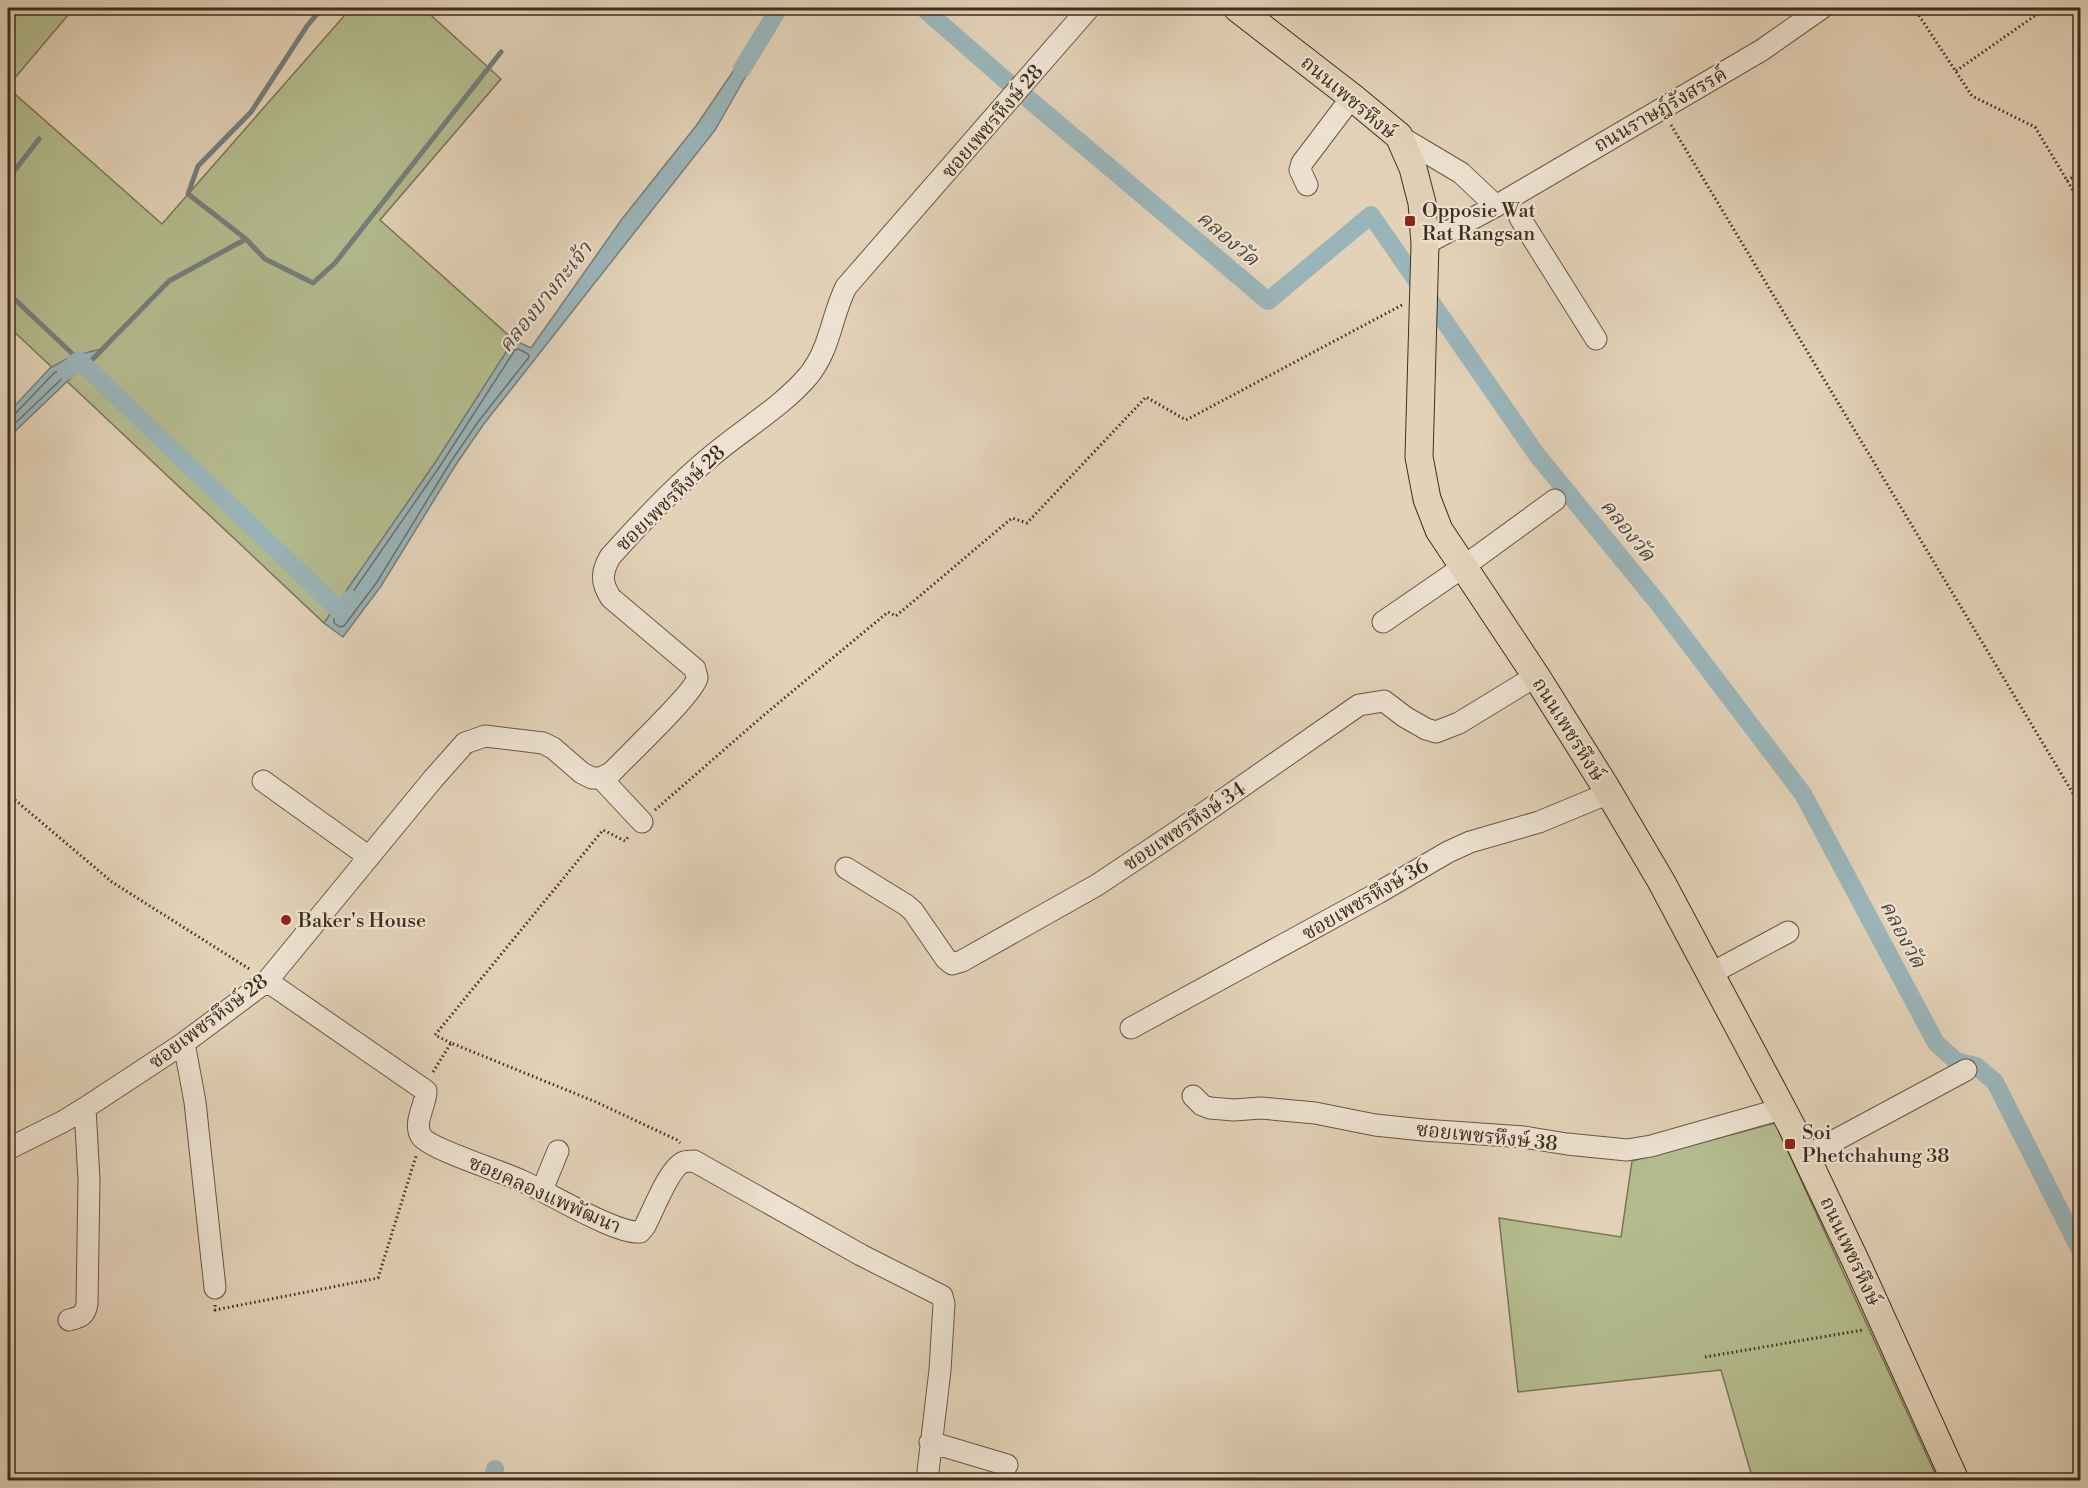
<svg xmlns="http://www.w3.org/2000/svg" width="2088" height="1488" font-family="'Libre Bodoni','Noto Serif Thai',serif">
<rect width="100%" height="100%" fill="#e3d2b8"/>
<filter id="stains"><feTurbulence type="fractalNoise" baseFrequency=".00333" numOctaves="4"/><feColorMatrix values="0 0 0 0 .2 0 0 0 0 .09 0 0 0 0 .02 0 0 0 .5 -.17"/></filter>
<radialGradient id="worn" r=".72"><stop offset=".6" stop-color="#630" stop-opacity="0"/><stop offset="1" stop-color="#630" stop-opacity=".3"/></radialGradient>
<path fill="#b4bc8f" stroke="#7a7456" stroke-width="1.5" d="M8 8H74L8 86Z
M351 8H423L501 79 380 220 514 340 435 463 324 623 8 326V88L162 224Z
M1775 1123 1938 1480H1753L1721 1370 1518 1392 1499 1218 1621 1237 1632 1161Z"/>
<path fill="#9ab5ba" stroke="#767f7c" stroke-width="1.5" d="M751 45 759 53 715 130 483 425 455 466 381 586 343 637 324 623 435 463 514 340 531 348 622 219 696 126Z
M101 349 8 438V413L50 368 70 357Z"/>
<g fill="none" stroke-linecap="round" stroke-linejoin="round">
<path stroke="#6d716c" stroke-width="1.5" d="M518 349 528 354 529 357 478 422 450 463 377 582 344 626 340 627 334 623V619L440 466 515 350Z
M8 417 14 415 54 373 68 366H71V370L8 430"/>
<path stroke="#767f7c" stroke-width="5" d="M8 179 39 139
M246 239 188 194 198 166 251 112 307 26 322 8
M8 293 79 360
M85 367 169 281 246 239 265 259 313 283 335 263 501 52"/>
<path stroke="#9ab5ba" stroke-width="18" d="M923 8 1011 85
M742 69 779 8
M1025 96 1268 301 1371 215 1537 455 1658 603 1803 794 1936 1043 1956 1061 1976 1066 1995 1082 2080 1250
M66 371 79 360 341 612 350 599
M492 1480 495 1469"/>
<g stroke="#695644" stroke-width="23">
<path id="minor" d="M1399 136 1461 173 1496 206
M1307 185 1300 170 1302 163 1352 97
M1520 218 1596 339
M1425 244 1496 206 1762 50 1822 8
M1383 622 1463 567 1555 500
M601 778 642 822
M263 781 369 857
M846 868 906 905 913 911 946 959 952 964 962 961 1097 885 1178 831 1359 705 1384 701 1405 717 1426 729 1436 732 1459 723 1536 676
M1710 974 1788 932
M267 981 426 1091C426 1105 413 1122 421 1136 429 1149 504 1172 522 1181 548 1192 615 1234 640 1232L645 1226C652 1213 670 1166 684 1162 687 1161 691 1161 694 1161L861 1255 942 1296 944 1304 940 1370 927 1480
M1131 1028 1378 893 1448 852 1470 842 1539 822 1609 793
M184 1043 195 1102 215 1288
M1193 1096 1202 1105 1210 1108 1234 1110 1261 1108 1315 1113 1375 1125 1423 1130 1524 1137 1567 1144 1627 1150 1651 1146 1781 1109
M8 1149 64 1121 85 1108 184 1043 267 981 433 779 465 743 485 736 543 743 553 748 582 773 592 778H601L612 772C625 758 695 692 697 678 697 675 695 672 695 669L611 598C601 583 601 573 610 557 642 521 676 485 714 454 745 428 783 406 809 375 831 347 831 317 846 287L1089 8
M1806 1156 1966 1070
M542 1190 558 1151
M69 1320C80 1317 85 1316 87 1304L89 1180 85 1108
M930 1442 1007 1465"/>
</g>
<g stroke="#402d1e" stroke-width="29">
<path id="major" d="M1237 8 1352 97 1399 136 1413 168 1422 203 1425 244 1419 457 1427 499 1439 530 1536 676 1605 786 1661 881 1792 1127 1857 1264 1955 1480"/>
</g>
<path stroke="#402d1e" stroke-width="3" stroke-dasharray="1.5 3" stroke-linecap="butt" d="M1914 8 1972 96 2035 127 2080 202
M1956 71 2046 8
M1671 125 2080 805
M2067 181 2080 172
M8 794 112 882 251 970
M655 810 764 715 888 612 896 616 1012 518 1027 523 1146 397 1186 420 1402 305
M451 1043 435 1035 603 830 625 841 629 836
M433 1072 451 1043 596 1102 677 1140 680 1143
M215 1305V1310L378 1278 416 1156
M1705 1357 1863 1330"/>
<use href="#minor" stroke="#ede2d1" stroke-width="21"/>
<use href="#major" stroke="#e3d2b8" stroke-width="27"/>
</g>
<g fill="#8f2418" stroke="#ede2d1" stroke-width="2">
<rect x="1404" y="215" width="12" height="12" rx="3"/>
<circle cx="286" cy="920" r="6"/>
<rect x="1784" y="1138" width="12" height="12" rx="3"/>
</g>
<g text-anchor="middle" stroke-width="4.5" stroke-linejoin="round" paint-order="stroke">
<g font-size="20" fill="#402d1e" stroke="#ede2d1">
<text transform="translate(1349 97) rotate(40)" y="7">ถนนเพชรหึงษ์</text>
<text transform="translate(1660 109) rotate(-30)" y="7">ถนนราษฎ์รังสรรค์</text>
<text transform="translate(992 121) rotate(-49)" y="7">ซอยเพชรหึงษ์ 28</text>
<text transform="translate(670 498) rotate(-44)" y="7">ซอยเพชรหึงษ์ 28</text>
<text transform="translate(1569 729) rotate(58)" y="7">ถนนเพชรหึงษ์</text>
<text transform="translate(1184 826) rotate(-34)" y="7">ซอยเพชรหึงษ์ 34</text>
<text transform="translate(1365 899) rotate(-30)" y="7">ซอยเพชรหึงษ์ 36</text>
<text transform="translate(208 1021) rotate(-37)" y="7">ซอยเพชรหึงษ์ 28</text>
<text transform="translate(1487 1136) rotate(6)" y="7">ซอยเพชรหึงษ์ 38</text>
<text transform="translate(545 1194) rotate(24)" y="7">ซอยคลองแพพัฒนา</text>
<text transform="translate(1851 1251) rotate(65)" y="7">ถนนเพชรหึงษ์</text>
</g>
<g font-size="20" fill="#402d1e" stroke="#ede2d1" text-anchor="start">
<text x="1422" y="217">Opposie Wat<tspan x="1422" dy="23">Rat Rangsan</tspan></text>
<text x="298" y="927">Baker's House</text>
<text x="1802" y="1139">Soi<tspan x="1802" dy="23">Phetchahung 38</tspan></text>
</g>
<g font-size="21" font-style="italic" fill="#52483d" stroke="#ede2d1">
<text transform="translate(1228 238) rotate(40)" y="7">คลองวัด</text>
<text transform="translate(545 297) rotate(-51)" y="7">คลองบางกะเจ้า</text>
<text transform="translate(1628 530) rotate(51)" y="7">คลองวัด</text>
<text transform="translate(1903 934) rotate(62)" y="7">คลองวัด</text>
</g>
</g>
<rect width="2088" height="1488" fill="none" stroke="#e3d2b8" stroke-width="30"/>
<rect x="9" y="9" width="2070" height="1470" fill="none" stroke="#402d1e" stroke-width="3"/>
<rect x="15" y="15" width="2058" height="1458" fill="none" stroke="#402d1e" stroke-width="1.5"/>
<rect width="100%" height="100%" filter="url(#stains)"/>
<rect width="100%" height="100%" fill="url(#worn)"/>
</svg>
